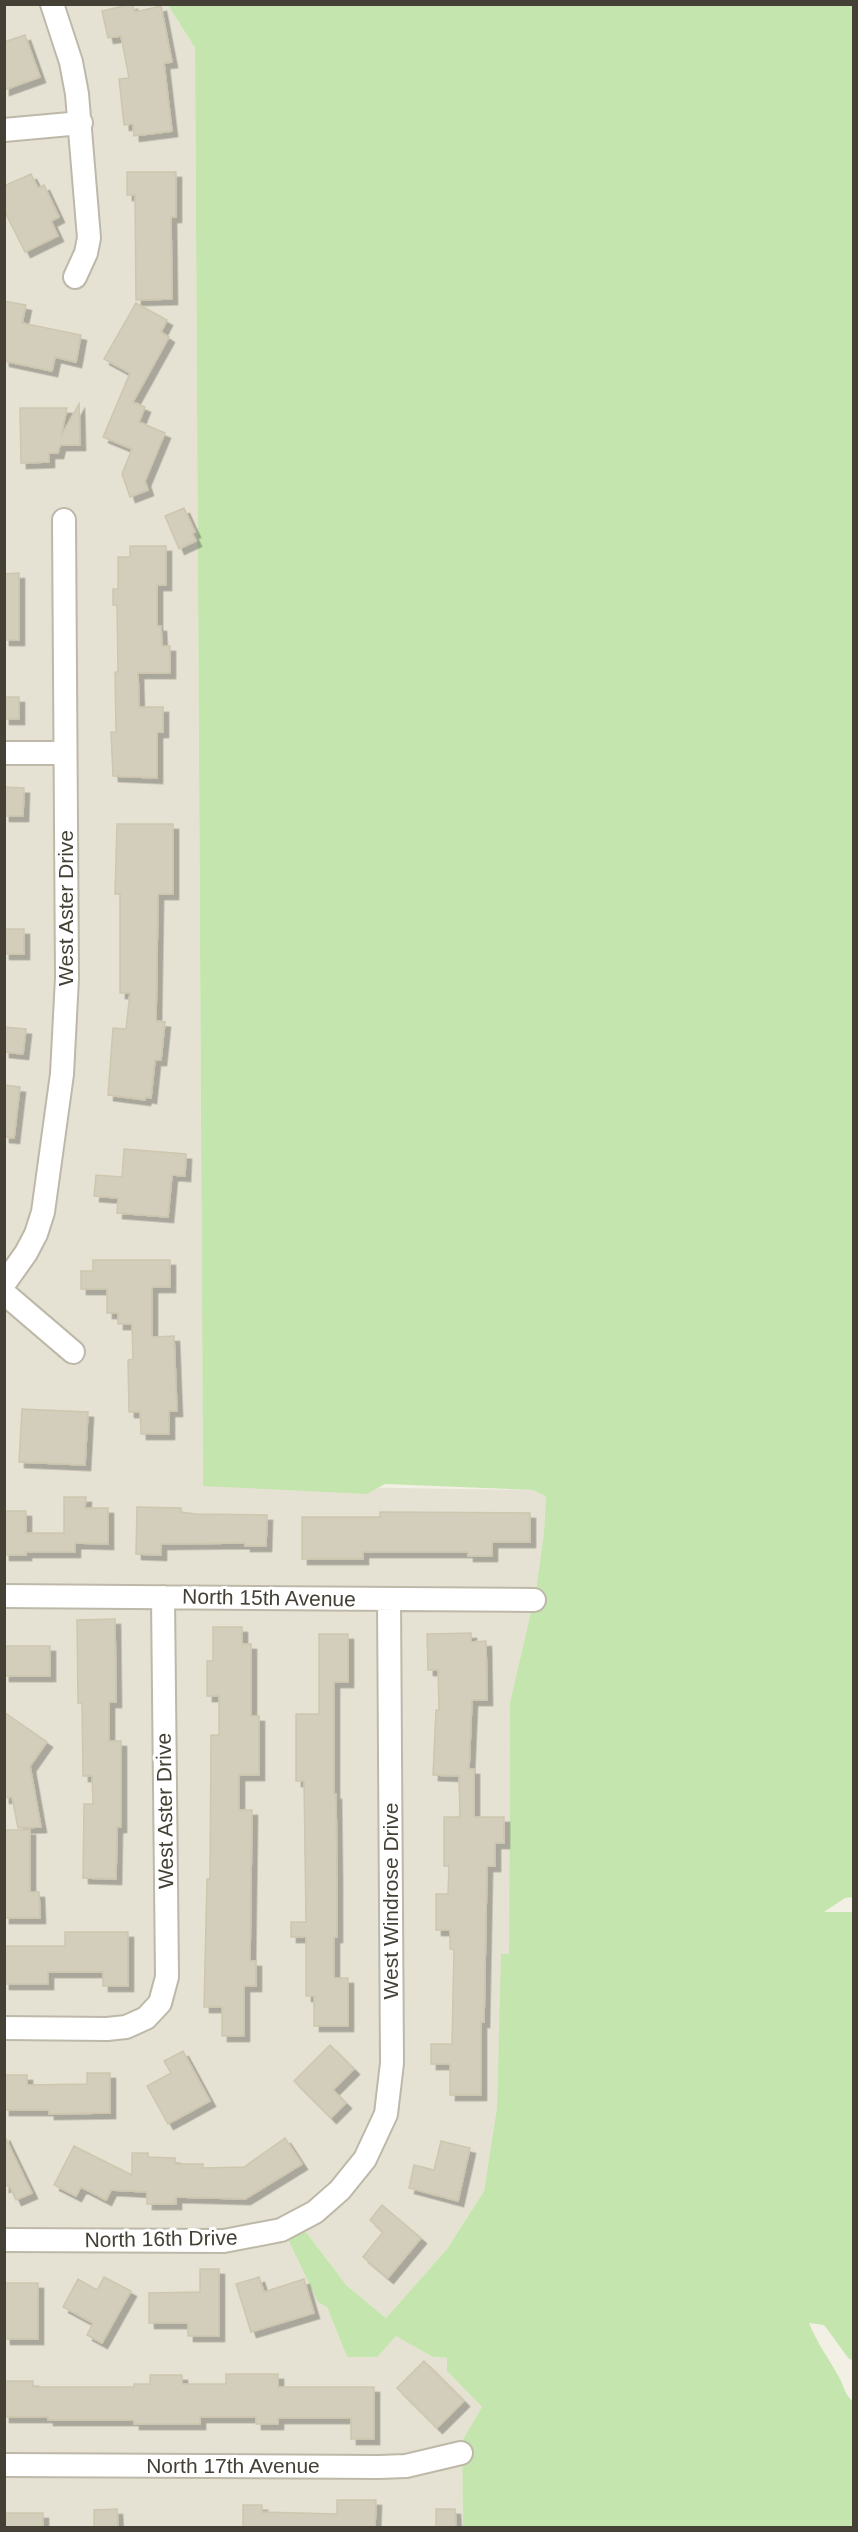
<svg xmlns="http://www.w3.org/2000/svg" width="858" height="2532" font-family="Arial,sans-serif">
<defs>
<filter id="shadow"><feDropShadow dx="5.5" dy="5.5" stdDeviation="0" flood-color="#0004"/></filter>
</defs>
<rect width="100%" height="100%" fill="#f2f0e5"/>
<path fill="#e6e2d3" d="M5 5H168L195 48 203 1485 534 1490 546 1495 544 1532 536 1590 510 1702 509 1954H502L497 2107 484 2191 447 2249 386 2318 347 2286 306 2232 327 2307 347 2357 396 2335 433 2357 447 2358V2371L482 2407 462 2441 463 2527 5 2528Z"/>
<path fill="#c5e5ae" d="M168 5H853L854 1897 845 1898 824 1912H853V2360L849 2359 824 2325 809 2323C817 2343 829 2359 839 2377 844 2386 845 2396 853 2401V2527H463L462 2441 482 2407 447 2371V2358L433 2357 396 2336 377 2357H347L327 2307 318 2302 288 2239 306 2232 347 2286 386 2318 447 2249 484 2191 497 2107 501 1954H509L510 1702 536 1590 544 1532 546 1496 533 1490 385 1484 367 1494 203 1486 195 48Z"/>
<path fill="#d3cdbb" stroke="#cec6ae" stroke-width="1.5" filter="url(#shadow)" d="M132 4 135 12 161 6 172 62 164 63 172 131 134 136 133 124 124 125 119 79 129 78 121 36 108 38 102 11Z
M25 35 40 77 4 90V42Z
M127 172H176V217H171L172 299 136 300 135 195H127Z
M31 174 38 188 44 185 59 217 51 221 58 236 25 252 4 210V186Z
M4 301 26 305 22 323 81 335 76 362 55 357 52 371 4 361Z
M136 303 167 320 161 332 169 337 133 402 145 407 139 422 165 433 145 481 148 490 130 497 122 474 132 449 103 437 130 373 104 359Z
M79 404 80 445H60L58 453H49V462L21 463 20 408H67L61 436Z
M184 508 195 532 192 533 196 541 179 549 165 516Z
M130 546H166V585H157V626H161L162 646H170V673H138L139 707H163V732H157V778L113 776 111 732H116L115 672H118L117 605H113V589H118V557H130Z
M19 573V640H4V574Z
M4 697H19V719H4Z
M4 787 24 788 23 816H4Z
M117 824H173V894H158L156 1021 165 1022 161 1060H155L151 1098 146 1097 145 1100 108 1095 113 1028 126 1029 130 993H120V894H115Z
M4 929H24V954H4Z
M4 1027 26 1029 23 1054 4 1052Z
M4 1085 20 1087 14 1138 4 1137Z
M124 1149 186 1154 185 1176 172 1175 168 1217 117 1213 118 1198 94 1196 96 1175 122 1177Z
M93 1260H170V1287H152V1337L174 1336 177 1411H169V1434H141L140 1412H129L128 1360 133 1359 132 1324H118V1313H107V1289H81V1271H93Z
M22 1409 88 1412 85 1465 19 1462Z
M64 1497H86L85 1508H108V1544L75 1543V1552H26V1555H4V1511H26V1533H64Z
M137 1507 181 1508V1512L196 1514 267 1515 266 1546H245V1543L161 1544V1555L136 1554Z
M380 1512 530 1513V1542H492V1556H468V1552H363V1559H302V1517H380Z
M115 1619 116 1702H109V1741H121V1827H117L116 1879 83 1878 84 1804H93L92 1776H83L82 1703H78L77 1620Z
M213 1627H242V1644H251V1716H259V1775H239V1810H252L250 1961H256V1986H244V2036H222V2007H204L207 1879H210L211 1735H219V1696H207V1661H213Z
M471 1633V1642L486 1641 487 1700H472L469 1769H474V1817H504V1843H495V1866H487L484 2022H481V2095H450V2064H431V2044H452L454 1950 450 1949V1930H436V1894H448L449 1866H444V1817H460L459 1776 433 1775 436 1710H439L438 1670H428L427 1634Z
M319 1634H348V1682H334V1794H336L337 1878V1937H334V1978H348V2026H314V1996H306V1937H291V1922H306L304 1781H296V1714H319Z
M4 1646H50V1676H4Z
M4 1712 47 1742 30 1766 41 1827 18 1828 12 1797 4 1798Z
M4 1830H30V1892H39L40 1918H4Z
M65 1932H128V1986H103V1972H48V1984H4V1946H65Z
M330 2045 354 2069 333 2090 346 2103 331 2118 294 2081Z
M183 2051 210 2101 168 2124 147 2086 171 2073 164 2061Z
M87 2073H110V2113L49 2114V2110H4V2075H27V2085L87 2084Z
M4 2135 32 2193 16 2200 9 2185 4 2187Z
M285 2138 302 2164 245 2199 176 2197V2204H147V2192L111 2190 106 2200 81 2187 76 2196 54 2185 74 2146 132 2175V2153H148V2157L175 2158V2164H203V2168L244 2167Z
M441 2141 470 2148 458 2201 409 2188 414 2165 434 2170Z
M382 2205 421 2238 388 2278 363 2257 383 2232 370 2220Z
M200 2269H219V2336H188V2323H149V2293L200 2292Z
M104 2277 131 2291 102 2343 87 2335 93 2323 63 2307 78 2279 97 2290Z
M259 2277 264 2292 304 2279 314 2313 251 2332 236 2284Z
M4 2283H38V2339H5Z
M424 2361 464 2401 437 2428 397 2388Z
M226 2374H278V2387H374V2439H351V2418H278V2424H256V2417H200V2424H134V2420H48V2417H4V2381H33V2387H134V2384H150V2375H182V2384H226Z
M337 2500H376L375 2528H243V2505H262V2512L337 2514Z
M117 2509 118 2528H94V2510Z
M436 2509H455L456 2528H436Z
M4 2513H43V2528H4Z"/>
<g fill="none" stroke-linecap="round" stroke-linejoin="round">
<g stroke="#bdb8a8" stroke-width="26">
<path id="minor" d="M52 4 71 62 77 94 89 238 86 253 75 277
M4 130 81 123
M4 753H65
M4 1284 26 1253 36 1234 43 1212 62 1074 67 978 64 520
M4 1293 73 1352
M4 1596 534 1600
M4 2028 107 2029 126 2027 146 2018 160 2003 167 1977 163 1597
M4 2240 224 2241 281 2230 315 2212 340 2190 365 2159 386 2114 392 2063 389 1599
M4 2465 379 2467 406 2466 461 2453"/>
</g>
<use href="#minor" stroke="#fff" stroke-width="22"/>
</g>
<g text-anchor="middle" stroke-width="6" stroke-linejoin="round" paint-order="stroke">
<g font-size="21" fill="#444035" stroke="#fff">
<text transform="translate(66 908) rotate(-90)" y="7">West Aster Drive</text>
<text transform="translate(269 1598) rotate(1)" y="7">North 15th Avenue</text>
<text transform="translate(165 1811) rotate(-91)" y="7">West Aster Drive</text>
<text transform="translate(391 1901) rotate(-90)" y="7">West Windrose Drive</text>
<text transform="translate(161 2239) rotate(-1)" y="7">North 16th Drive</text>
<text x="233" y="2473">North 17th Avenue</text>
</g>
</g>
<rect width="858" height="2532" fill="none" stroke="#444035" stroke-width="12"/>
</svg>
